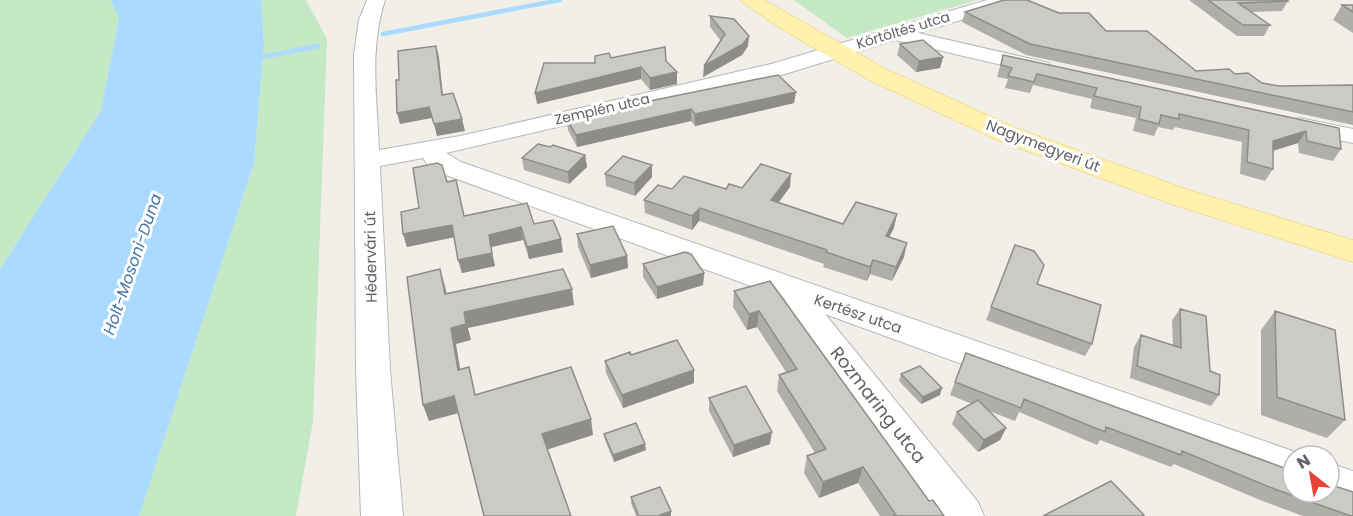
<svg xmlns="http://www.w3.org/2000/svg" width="1353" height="516" font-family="Poppins,sans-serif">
<rect width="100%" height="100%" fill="#f1efe8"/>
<path fill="#c5e8c5" d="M0 0H110L119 17 101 111 0 269Z
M261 0H306L327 39 313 421 296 516H139L254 163 264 42Z
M794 0H977L847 38Z"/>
<path fill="#aadaff" d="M110 0H261L264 42 254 163 139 516H0V269L101 111 119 17Z"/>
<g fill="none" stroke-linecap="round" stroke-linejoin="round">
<path stroke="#aadaff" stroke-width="4.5" d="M383 34 560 0
M257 58 318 46"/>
<g stroke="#b5b8bc" stroke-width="2">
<path id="minor" d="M367 0H385C369 49 377 100 379 150L460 136 771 64 987 0H1016L1014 4 918 33 1049 63 1052 68 1049 73 1041 74 895 40 785 74 446 153 461 162 1307 456H1293V485L825 314 978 502 984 516H938L802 332 784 298 443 174 427 164 423 158 380 166 390 370 403 516H361L356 370 354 54 359 20Z
M1299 118 1353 129V143L1290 130 1287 125 1290 120Z
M1329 463 1353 471V507L1315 494 1329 492Z"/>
</g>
<g stroke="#f2c960" stroke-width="1">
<path id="major" d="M740 0H764L886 69 1016 128 1189 190 1353 240V262L1168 203 997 140 869 80 778 27Z"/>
</g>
<use href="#minor" fill="#fff" fill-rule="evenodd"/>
<use href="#major" fill="#fff2af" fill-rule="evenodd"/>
</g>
<path fill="#afaea9" d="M1189 0H1287L1288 1 1282 11 1252 12 1270 25 1264 36H1237Z
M1342 5H1353V33L1333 20Z
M965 12 1059 13 1106 31 1196 71 1235 74 1262 83 1279 86 1353 85V125L1026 55 962 22Z
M710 16 748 46 742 55 703 77 721 41 710 27Z
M900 44 943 57 940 68 916 72 897 55Z
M1003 55 1339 128 1341 149 1333 161 1299 153 1298 143 1273 151V169L1265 181 1240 174 1242 142 1175 127 1173 130 1158 127 1154 136 1133 131 1136 118 1090 108 1092 99 1033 85 1030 93 1005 88 1008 79 997 77Z
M611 58 666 61 677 84 650 90 641 79 537 104Z
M778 75 794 103 695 126 691 121 577 147 568 130 566 118Z
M550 147 585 155 587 167 569 184 524 170 522 158Z
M605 174 652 177 635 196 606 186Z
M447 182 464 216 534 224 563 252 529 259 523 240 491 247 495 266 462 273 454 237 407 247 403 234 419 208Z
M790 187 778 203 843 224 894 228 889 237 904 257 892 281 870 274 867 281 823 267 824 264 699 221 692 230 645 213 644 200 672 189Z
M577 234 627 256 628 268 591 278 578 247Z
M1015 245 1037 284 1092 344 1085 356 986 320Z
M643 264 704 273 703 285 657 299 643 277Z
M770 281 929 501 944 516H880L858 483 819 498 804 473 807 456 815 453 777 391 779 375 786 372 757 327 747 330 733 307 734 291Z
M1180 309 1210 371 1219 395 1211 406 1130 378 1134 347 1141 335 1173 346 1172 320Z
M1275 311 1345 420 1327 438 1261 415V330Z
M966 353 1329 492V474L1339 478 1331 485 1353 516H1303L1265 502 1174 464 1171 467 1100 440 1097 445 1019 412 1015 421 989 411 1006 428 1000 440 978 452 952 424 957 412 972 404 950 395Z
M605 361 694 383 623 408 606 373Z
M901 374 940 395 921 404 899 381Z
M709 398 770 444 733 457 709 411Z
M604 434 646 450 614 462 605 440Z
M631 497 671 511V516H636L631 503Z"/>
<path fill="#8f8d8a" d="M749 36 748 46 742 55 703 77 704 66Z
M436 46 439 57 444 106 442 95Z
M943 57 940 68 916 72 919 61Z
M641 67V79L537 104 535 93Z
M677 72V84L650 90V78Z
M796 92 794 103 695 126V114Z
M429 107 432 118 400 124 397 113Z
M691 109V121L577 147 576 135Z
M462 119 465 131 437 136 434 124Z
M1306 131 1298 143 1265 153 1273 141Z
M585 155 587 167 569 184 568 172Z
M652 165V177L635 196 634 183Z
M791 174 790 187 770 214 771 200Z
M700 208 699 221 692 230V216Z
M897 214 894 228 882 250 886 236Z
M452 225 455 237 407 247 403 234Z
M521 227 523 240 491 247 489 235Z
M561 239 563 252 529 259 527 247Z
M907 243 904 257 892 281 896 267Z
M492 253 495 266 462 273 458 260Z
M627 256 628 268 591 278 590 265Z
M873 260 870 274 867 281 870 267Z
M440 269 445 286 450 311 445 294Z
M704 273 703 285 657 299V287Z
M572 289 574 305 468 328 471 340 456 344 463 386 458 370 451 328 464 312Z
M759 311 757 327 747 330 749 314Z
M694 370V383L623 408 622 395Z
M942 388 940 395 921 404 923 397Z
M454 396 459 413 429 421 423 405Z
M591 419 593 435 546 450 542 434Z
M1006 428 1000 440 978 452 984 440Z
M772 432 770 444 733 457 734 445Z
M645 444 646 450 614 462 613 455Z
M863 467 858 483 819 498 823 482Z
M671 511V516H658Z"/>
<path fill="#cccac5" stroke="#8f8d8a" stroke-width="1.5" d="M1004 0H1027L1059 13H1089L1106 31H1147L1196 71 1229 69 1235 74 1248 73 1262 83 1279 86 1353 85V112L1030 44 965 12Z
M1208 0H1287L1288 1 1238 3 1270 25H1243Z
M1342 5H1353V12Z
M710 16 734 19 749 36 743 44 704 66 725 34Z
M923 40 943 57 919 61 900 44Z
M436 46 442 95 453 93 462 119 434 124 429 107 397 113 396 80H399L398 51Z
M665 47 666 61 677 72 650 78 641 67 535 93 544 63H595V56L609 53 611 58Z
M1003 55 1339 128 1341 149 1307 141 1306 131 1273 141V169L1247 162 1249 130 1179 114V119L1161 115 1159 124 1139 119 1141 107 1094 96 1097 88 1037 74 1034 82 1008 76 1012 68 1001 65Z
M778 75 796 92 695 114 691 109 576 135 566 118Z
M538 144 550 147 553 145 585 155 568 172 522 158Z
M623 156 652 165 634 183 605 174Z
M437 163 442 165 447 182 456 180 464 216 527 203 534 224 553 220 561 239 527 247 521 227 489 235 492 253 458 260 452 225 403 234 401 212 419 208 413 168Z
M761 164 791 174 771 200 843 224 856 202 897 214 886 236 907 243 896 267 873 260 870 267 826 252 827 250 700 208 692 216 644 200 658 185 672 189 684 176 726 189 729 184 742 188Z
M613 226 627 256 590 265 577 234Z
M1015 245 1034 251 1044 265 1037 284 1101 305 1092 344 991 307Z
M685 252 691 254 704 273 657 287 643 264Z
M440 269 445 294 563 269 572 289 464 312 466 324 451 328 458 370 469 367 475 395 571 367 591 419 542 434 571 516H484L454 396 423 405 407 277Z
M770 281 929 501 933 500 944 516H893L896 515 863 467 823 482 807 456 826 449 779 375 797 369 759 311 749 314 734 291Z
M1180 309 1206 316 1210 371 1220 375 1219 395 1137 366 1141 335 1181 348Z
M1275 311 1335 330 1345 420 1277 397Z
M677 340 694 370 622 395 605 361 630 352 631 355Z
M966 353 1293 471V492H1329V484L1353 492V516H1351L1277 490 1182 451 1181 455 1106 427 1105 432 1024 399 1021 408 955 382Z
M920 366 942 388 923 397 901 374Z
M746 386 772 432 734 445 709 398Z
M978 400 1006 428 984 440 957 412Z
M636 423 645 444 613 455 604 434Z
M1329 474 1339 478 1329 479Z
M1111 481 1144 515 1142 516H1043Z
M660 487 671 511 658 516H639L631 497Z"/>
<g text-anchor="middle" stroke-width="6" stroke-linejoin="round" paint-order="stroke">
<g font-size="14" fill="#5f6368" stroke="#fff">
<text transform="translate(903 30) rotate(-17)" y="5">Körtöltés utca</text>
<text transform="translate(602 109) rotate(-13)" y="5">Zemplén utca</text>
</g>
<g font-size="15" fill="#5f6368" stroke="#fff">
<text transform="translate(1043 146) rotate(21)" y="5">Nagymegyeri út</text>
<text transform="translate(371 257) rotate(-91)" y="5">Hédervári út</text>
<text transform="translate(858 314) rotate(19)" y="5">Kertész utca</text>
</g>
<g font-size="16" font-style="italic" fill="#4174aa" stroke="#fff">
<text transform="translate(132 264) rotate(-71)" y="6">Holt-Mosoni-Duna</text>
</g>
<g font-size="18" fill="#5f6368" stroke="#fff">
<text transform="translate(878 405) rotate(52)" y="6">Rozmaring utca</text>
</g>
</g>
<g transform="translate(1311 474) rotate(329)"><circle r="28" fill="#ffffff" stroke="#bfc1c3" stroke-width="1.5"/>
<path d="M0-4.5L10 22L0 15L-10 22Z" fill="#ea4335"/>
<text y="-9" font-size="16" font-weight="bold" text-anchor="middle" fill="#5f6368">N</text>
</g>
</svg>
